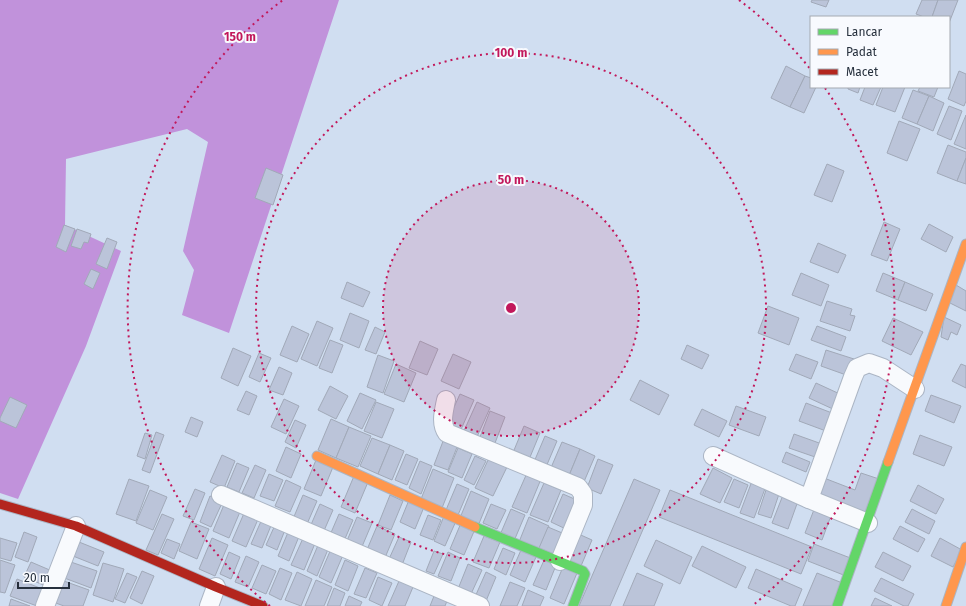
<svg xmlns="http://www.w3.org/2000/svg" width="966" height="606" font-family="'Fira Sans',sans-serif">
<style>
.water{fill:#c192db}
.building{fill:#bbc4d9;stroke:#a1a9b8}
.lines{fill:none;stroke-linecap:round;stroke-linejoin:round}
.street-casing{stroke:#abb5c4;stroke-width:20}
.fast-casing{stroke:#abb5c4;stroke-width:11}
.slow-casing{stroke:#abb5c4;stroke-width:11}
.jam-casing{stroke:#abb5c4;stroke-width:11}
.street{stroke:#f8fafd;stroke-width:18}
.fast{stroke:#63d668;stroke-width:9}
.slow{stroke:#ff974d;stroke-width:9}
.jam{stroke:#b3261e;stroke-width:9}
.ring{fill:none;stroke:#c2185b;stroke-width:2;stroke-dasharray:2 4}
.centre{fill:#c2185b;stroke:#f8fafe;stroke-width:2}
.ring-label{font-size:12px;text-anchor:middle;font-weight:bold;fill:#c2185b;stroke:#f8fafe;stroke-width:4;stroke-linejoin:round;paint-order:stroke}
</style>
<rect width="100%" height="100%" fill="#d0def1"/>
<!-- water -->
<polygon class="water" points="0,0 339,0 229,333 182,315 194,270 183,251 208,142 187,129 66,159 65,225 121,251 86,346 18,499 0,493"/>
<!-- building -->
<g class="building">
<polygon points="812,0 829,0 826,7 811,2"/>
<polygon points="922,0 938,0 932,17 924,17 916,14"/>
<polygon points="938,0 958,0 949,23 949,17 932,17"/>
<polygon points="786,66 805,76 790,107 771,98"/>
<polygon points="959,71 966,74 966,101 964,106 948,99"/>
<polygon points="805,76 811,78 811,87 816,87 804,113 790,107"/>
<polygon points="848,87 860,87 858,93 848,89"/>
<polygon points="865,87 881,87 873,105 860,100"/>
<polygon points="883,87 905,87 895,112 876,105"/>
<polygon points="920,87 938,87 934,97 918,91"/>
<polygon points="913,90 929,96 917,124 902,118"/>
<polygon points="929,96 944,103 933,131 917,124"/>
<polygon points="949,106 962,111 951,140 937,134"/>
<polygon points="966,115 966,149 954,144"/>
<polygon points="899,121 920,129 907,161 887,153"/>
<polygon points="948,145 966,152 966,158 957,181 937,173"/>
<polygon points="966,158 966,184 957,181"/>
<polygon points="827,164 844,171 832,202 814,195"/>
<polygon points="266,168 283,175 273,205 255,198"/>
<polygon points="884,222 900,229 887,261 871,255"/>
<polygon points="929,224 953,237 946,252 921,239"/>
<polygon points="64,225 75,229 66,252 56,247"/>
<polygon points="77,229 91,234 88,243 84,242 81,249 71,246"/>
<polygon points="107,238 117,242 107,269 96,264"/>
<polygon points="818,243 846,255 838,273 810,262"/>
<polygon points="91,269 100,273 93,289 84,284"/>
<polygon points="801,273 829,285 821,306 792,295"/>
<polygon points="883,273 905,282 898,300 876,291"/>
<polygon points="347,282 370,292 363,307 341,298"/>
<polygon points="905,282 933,294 926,311 898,300"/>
<polygon points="956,285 966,291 966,311 948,302"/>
<polygon points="827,301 852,309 850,315 855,316 850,331 820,321"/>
<polygon points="768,306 799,318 789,345 758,333"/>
<polygon points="350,313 369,321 359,348 340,340"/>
<polygon points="944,317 961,325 957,335 951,332 948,340 941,337"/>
<polygon points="893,318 923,332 911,355 882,341"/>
<polygon points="317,321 333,328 317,366 301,359"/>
<polygon points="292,326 309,334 297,362 280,355"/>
<polygon points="817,326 846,337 841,351 811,340"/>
<polygon points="375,327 385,332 376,354 365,350"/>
<polygon points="330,340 343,345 332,373 319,368"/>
<polygon points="420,341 438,349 427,375 409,368"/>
<polygon points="687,345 709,355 702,369 681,359"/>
<polygon points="233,348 251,356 238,386 221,378"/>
<polygon points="826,350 854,359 849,376 821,366"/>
<polygon points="259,353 271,358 260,382 249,377"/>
<polygon points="453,354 471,362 459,389 441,381"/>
<polygon points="796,354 818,362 811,379 789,370"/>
<polygon points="378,355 394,361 383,393 367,387"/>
<polygon points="396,364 416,373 404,402 384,394"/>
<polygon points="961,364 966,366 966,388 952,381"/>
<polygon points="279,367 292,373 283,395 269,390"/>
<polygon points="640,380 669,395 659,415 630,400"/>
<polygon points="816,383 842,395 835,410 809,398"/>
<polygon points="330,386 348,396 336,419 318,410"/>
<polygon points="246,391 257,396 249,415 237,410"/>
<polygon points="360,393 376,400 362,429 347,421"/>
<polygon points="460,394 474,400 459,434 445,427"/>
<polygon points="931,395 961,406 954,423 925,411"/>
<polygon points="10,397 27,405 16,428 0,421 0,418"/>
<polygon points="284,399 299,406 286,434 271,427"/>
<polygon points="376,402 394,409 382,438 364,431"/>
<polygon points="477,402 490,408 476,439 463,433"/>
<polygon points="806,403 832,413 826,431 799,421"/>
<polygon points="736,406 766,417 759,436 729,425"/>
<polygon points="702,409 727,421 719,437 694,425"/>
<polygon points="490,411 505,417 495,443 480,437"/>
<polygon points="191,417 203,422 197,437 185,432"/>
<polygon points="331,419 349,427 336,458 318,450"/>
<polygon points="295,420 306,425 296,448 285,442"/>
<polygon points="524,426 540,433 528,462 512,455"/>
<polygon points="349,427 371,436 358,467 336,458"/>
<polygon points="156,432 164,435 150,473 142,470"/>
<polygon points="145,433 152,435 145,459 137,456"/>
<polygon points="794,434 822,444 818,458 789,448"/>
<polygon points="920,435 952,447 944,466 913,454"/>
<polygon points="445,436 459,442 448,470 434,465"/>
<polygon points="545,436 557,441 546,467 534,462"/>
<polygon points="372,438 390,445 378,474 360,466"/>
<polygon points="562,442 580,449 568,478 550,470"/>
<polygon points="390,445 404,451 392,480 378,474"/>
<polygon points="286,447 301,454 291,478 276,471"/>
<polygon points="458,448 472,454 462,478 448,472"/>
<polygon points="580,449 595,456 583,484 568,478"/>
<polygon points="786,452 810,462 806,472 782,462"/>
<polygon points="406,454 418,459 407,485 395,480"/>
<polygon points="222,455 235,461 224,488 210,482"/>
<polygon points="475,456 486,461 474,485 464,480"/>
<polygon points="489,458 507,467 493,496 475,488"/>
<polygon points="598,459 613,465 601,494 587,488"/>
<polygon points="316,460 333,467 321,496 304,489"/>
<polygon points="420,461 432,466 421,494 409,488"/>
<polygon points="237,463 249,468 239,492 227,487"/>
<polygon points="255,465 266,470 254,498 242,493"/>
<polygon points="713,468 732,478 720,503 700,494"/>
<polygon points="433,469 454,478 442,508 421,499"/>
<polygon points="527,473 541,479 527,513 512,507"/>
<polygon points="861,473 882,480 869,518 816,499 824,478 855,490"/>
<polygon points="269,474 283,480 274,501 260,496"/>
<polygon points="354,476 368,482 355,513 341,507"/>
<polygon points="129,479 149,486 136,521 116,514"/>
<polygon points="634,479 660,490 610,606 579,606"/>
<polygon points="734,479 748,485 739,508 724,502"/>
<polygon points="286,480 301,487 290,512 275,506"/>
<polygon points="752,481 766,486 754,518 740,513"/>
<polygon points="544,483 561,490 548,522 530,515"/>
<polygon points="457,484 469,489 458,515 446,510"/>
<polygon points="918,485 944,499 936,514 910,501"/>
<polygon points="195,489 205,493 194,520 183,516"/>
<polygon points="150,490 167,497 153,530 136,523"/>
<polygon points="670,490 812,547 801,574 659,517"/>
<polygon points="766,490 779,494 771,518 758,514"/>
<polygon points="471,491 489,499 478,526 460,518"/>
<polygon points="563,494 579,501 568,530 551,522"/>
<polygon points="303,495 317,501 307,524 293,519"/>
<polygon points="390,495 403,501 391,530 378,525"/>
<polygon points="783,495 798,501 788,529 772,523"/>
<polygon points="210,496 223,501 211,527 200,522"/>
<polygon points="226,500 242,507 229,538 213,531"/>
<polygon points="409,500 424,507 415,529 400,522"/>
<polygon points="320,504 333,510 323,533 310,527"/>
<polygon points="491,504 506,510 497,529 483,523"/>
<polygon points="815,507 832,513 822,540 805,533"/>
<polygon points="511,509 525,515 514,541 500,535"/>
<polygon points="912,509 935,521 929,534 905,522"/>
<polygon points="245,511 259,517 246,547 232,541"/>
<polygon points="162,514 174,519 158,555 146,550"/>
<polygon points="339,514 353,520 344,541 330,535"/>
<polygon points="428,515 441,520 433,540 420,535"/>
<polygon points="444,516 456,521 445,546 434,541"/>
<polygon points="357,517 372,523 361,549 346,543"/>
<polygon points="529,517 549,526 539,550 519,542"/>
<polygon points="262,519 272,523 262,548 251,544"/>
<polygon points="191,522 209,529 197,559 179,551"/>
<polygon points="461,523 475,529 464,555 450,549"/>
<polygon points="275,525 285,530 277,550 266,545"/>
<polygon points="377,526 395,534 384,560 366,552"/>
<polygon points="900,526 925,539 918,552 893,539"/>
<polygon points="548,527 567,535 558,556 539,548"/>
<polygon points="289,530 300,534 289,561 278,556"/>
<polygon points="24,532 37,537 28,562 15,557"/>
<polygon points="574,532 592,540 581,566 563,559"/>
<polygon points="304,536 316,541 304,570 291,565"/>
<polygon points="484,536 500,542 489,568 473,562"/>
<polygon points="399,537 411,542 402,565 389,559"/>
<polygon points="0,538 17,543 11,561 0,558"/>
<polygon points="212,538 228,545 215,576 199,569"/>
<polygon points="940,538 962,550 953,567 931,556"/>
<polygon points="167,539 180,544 174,559 161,553"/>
<polygon points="74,540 104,552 98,566 68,554"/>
<polygon points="656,540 692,557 680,584 644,566"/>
<polygon points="319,543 329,547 317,576 307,571"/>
<polygon points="814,544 853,559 846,576 808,561"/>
<polygon points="702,546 746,567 736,588 692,566"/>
<polygon points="503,548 515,553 506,575 494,569"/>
<polygon points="331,549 343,555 331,583 319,577"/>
<polygon points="521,550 536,557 525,582 510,575"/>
<polygon points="434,551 443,554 434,574 426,571"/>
<polygon points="229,552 240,557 231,579 220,574"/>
<polygon points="448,552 460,558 451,581 438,576"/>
<polygon points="883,552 911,566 903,581 875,567"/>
<polygon points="246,556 259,562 248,587 235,582"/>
<polygon points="545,558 557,563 546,590 533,585"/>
<polygon points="0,560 15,565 5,593 0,592"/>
<polygon points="65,560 97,571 91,588 59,576"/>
<polygon points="345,560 358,566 348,591 335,585"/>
<polygon points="31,562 52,571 46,586 24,577"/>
<polygon points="103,563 124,569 113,602 93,595"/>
<polygon points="468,564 482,570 471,594 458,589"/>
<polygon points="262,565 276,571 266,594 252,588"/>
<polygon points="563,567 577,573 564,604 550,598"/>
<polygon points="280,568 292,573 281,600 269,594"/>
<polygon points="365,568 377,573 366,598 354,594"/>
<polygon points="756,569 802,589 795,606 791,606 748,588"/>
<polygon points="142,571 154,576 142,604 130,598"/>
<polygon points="297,572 312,579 301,606 285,600"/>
<polygon points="486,572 496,577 486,601 475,597"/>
<polygon points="127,573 137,577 125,603 115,599"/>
<polygon points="637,573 663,584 654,606 623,606"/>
<polygon points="817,573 845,584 836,606 803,606"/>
<polygon points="378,577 392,583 382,606 369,600"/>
<polygon points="881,578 914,594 908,606 904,606 874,591"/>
<polygon points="17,579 45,590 37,606 10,596"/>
<polygon points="61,580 89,590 83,606 64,606 53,602"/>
<polygon points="316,580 332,587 324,606 305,606"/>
<polygon points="399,581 413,587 405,606 388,606"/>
<polygon points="510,582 525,588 517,606 500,606"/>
<polygon points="334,588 345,593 340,606 327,606"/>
<polygon points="528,590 544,597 540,606 522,606"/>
<polygon points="436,591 449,596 445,606 430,606"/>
<polygon points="349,596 362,602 360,606 345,606"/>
<polygon points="875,598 892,606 871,606"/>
<polygon points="11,599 30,606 9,606"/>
</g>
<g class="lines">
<defs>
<g id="street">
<path d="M446,400C444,411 440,423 447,433L578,487L583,494V505L560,561"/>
<polyline points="713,456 809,499 868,523"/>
<polyline points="221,495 480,606"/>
<polyline points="809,499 853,377 857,368 869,363 883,368 915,389"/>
<polyline points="45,606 76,526"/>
<polyline points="209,606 216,587"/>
</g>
<g id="fast">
<polyline points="475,527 583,571 585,574 573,606"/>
<polyline points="837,606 888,462"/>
</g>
<g id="slow">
<polyline points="317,456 475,527"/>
<polyline points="888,462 966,244"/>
<polyline points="946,606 966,547"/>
</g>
<polyline id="jam" points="0,504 76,526 216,587 263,606"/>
</defs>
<!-- street casing -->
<use href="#street" class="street-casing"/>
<!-- fast casing -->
<use href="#fast" class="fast-casing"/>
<!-- slow casing -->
<use href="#slow" class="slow-casing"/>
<!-- jam casing -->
<use href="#jam" class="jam-casing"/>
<!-- street -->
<use href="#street" class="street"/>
<!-- fast -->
<use href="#fast" class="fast"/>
<!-- slow -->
<use href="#slow" class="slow"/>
<!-- jam -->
<use href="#jam" class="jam"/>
</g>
<!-- distance rings -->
<circle cx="511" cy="308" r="128" fill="#c2185b" fill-opacity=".12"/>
<g class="ring">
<circle cx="511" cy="308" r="128"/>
<circle cx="511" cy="308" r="255"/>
<path d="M270 606A383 383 0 0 1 283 0M739 0A383 383 0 0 1 811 70M825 88A383 383 0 0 1 752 606"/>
</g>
<circle cx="511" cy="308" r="6" class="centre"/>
<g class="ring-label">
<text x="240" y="41">150 m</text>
<text x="511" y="57">100 m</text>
<text x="511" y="184">50 m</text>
</g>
<!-- legend -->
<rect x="810" y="16" width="140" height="72" fill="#f8fafe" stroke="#a4a9b1"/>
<rect x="818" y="29" width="20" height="6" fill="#63d668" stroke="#a4a9b1"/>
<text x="846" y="36" font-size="12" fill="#26303d">Lancar</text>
<rect x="818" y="49" width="20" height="6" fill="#ff974d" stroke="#a4a9b1"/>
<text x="846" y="56" font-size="12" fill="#26303d">Padat</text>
<rect x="818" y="69" width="20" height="6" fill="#b3261e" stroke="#a4a9b1"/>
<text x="846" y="76" font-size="12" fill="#26303d">Macet</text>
<!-- scale -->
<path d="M18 582v6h51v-6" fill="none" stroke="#26303d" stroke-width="2"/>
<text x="24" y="582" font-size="12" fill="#26303d" stroke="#f8fafe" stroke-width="3" paint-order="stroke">20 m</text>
</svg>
